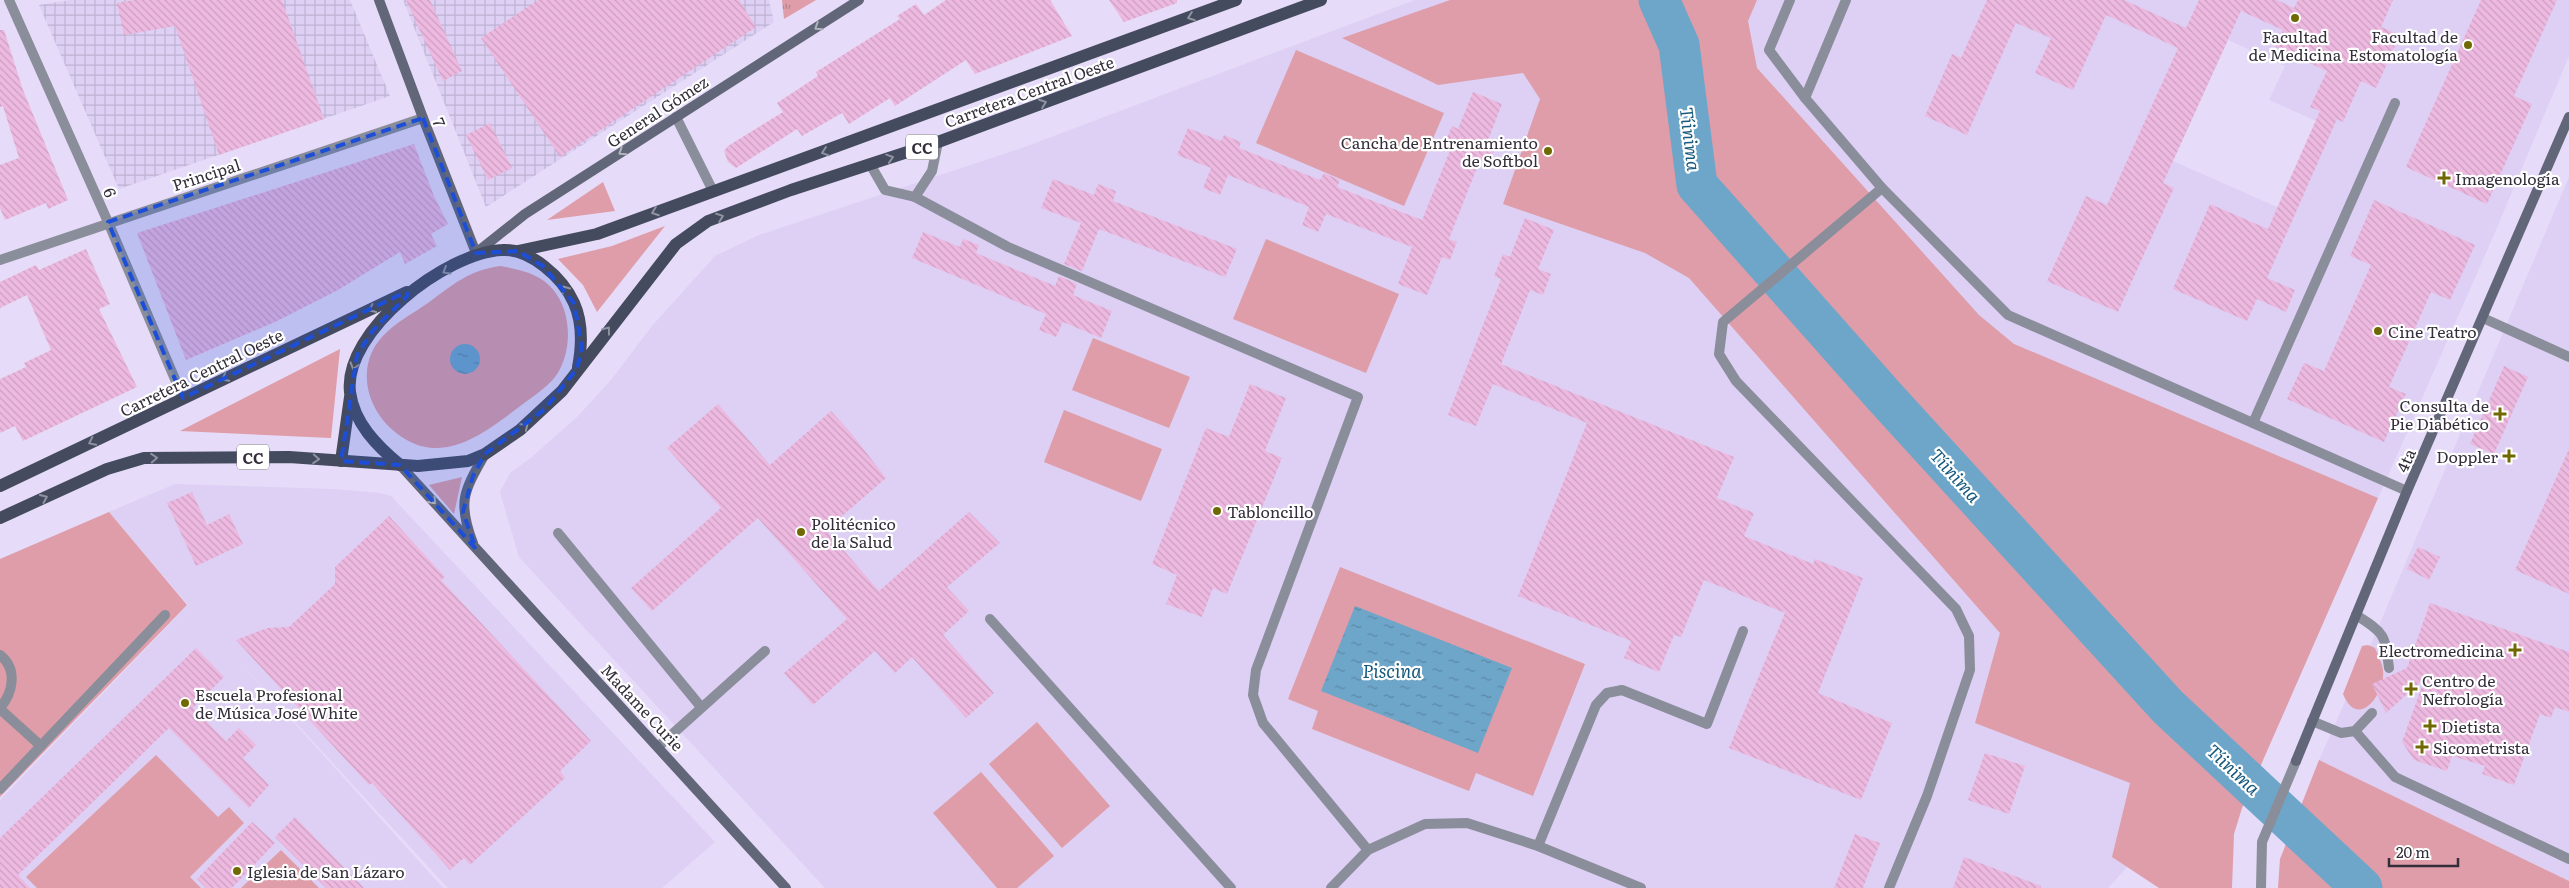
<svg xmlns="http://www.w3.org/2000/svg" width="2569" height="888" font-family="Literata,serif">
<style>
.built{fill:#ddd0f4;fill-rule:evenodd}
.industrial{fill:url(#industrial-grid)}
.green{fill:#de9da8}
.park{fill:url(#park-tufts)}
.water{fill:url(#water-ripples)}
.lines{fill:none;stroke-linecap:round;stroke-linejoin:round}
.river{stroke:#6ea6ca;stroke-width:41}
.building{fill:url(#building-back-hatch)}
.lane{stroke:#8a8e9a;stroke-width:10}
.street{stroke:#8a8e9a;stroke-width:10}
.secondary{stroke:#616778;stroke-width:10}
.primary{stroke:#444b5f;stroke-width:12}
.oneway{stroke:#8f939f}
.oneway2{stroke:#b0b3bc}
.marked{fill:#1d4ed8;fill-opacity:0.2;stroke:#1d4ed8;stroke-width:4;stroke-dasharray:10 6;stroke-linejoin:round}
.poi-dot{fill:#706902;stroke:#fff;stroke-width:2}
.labels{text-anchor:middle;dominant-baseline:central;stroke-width:4.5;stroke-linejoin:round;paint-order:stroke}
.shield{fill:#fff;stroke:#706d74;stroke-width:1}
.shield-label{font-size:15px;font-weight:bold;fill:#332e39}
.poi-label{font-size:16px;fill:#332e39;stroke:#fff;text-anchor:start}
.street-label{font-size:16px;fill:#332e39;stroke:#fff}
.water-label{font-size:18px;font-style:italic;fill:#16597c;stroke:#fff}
</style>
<defs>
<pattern id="industrial-grid" width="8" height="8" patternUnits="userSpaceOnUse" patternTransform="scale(1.25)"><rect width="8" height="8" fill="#ddd0f4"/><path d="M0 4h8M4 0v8" fill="none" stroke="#beb3d2"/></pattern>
<pattern id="park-tufts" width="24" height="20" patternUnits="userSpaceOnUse" patternTransform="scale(1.25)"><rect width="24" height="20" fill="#de9da8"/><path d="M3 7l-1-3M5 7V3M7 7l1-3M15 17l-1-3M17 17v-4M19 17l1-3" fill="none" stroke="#b5808a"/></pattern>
<pattern id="water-ripples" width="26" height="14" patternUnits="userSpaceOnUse" patternTransform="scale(1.25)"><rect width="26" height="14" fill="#6ea6ca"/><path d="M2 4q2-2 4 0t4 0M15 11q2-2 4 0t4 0" fill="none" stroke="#5b88a5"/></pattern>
<pattern id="building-back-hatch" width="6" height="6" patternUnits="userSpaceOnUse" patternTransform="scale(1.25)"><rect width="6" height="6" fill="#edb9e0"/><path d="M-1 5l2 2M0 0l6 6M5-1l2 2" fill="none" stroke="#cc9fc1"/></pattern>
</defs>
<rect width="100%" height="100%" fill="#e6dbf8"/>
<!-- built -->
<g class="built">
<path d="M1415,0H2569V56L2496,230L2242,808L2172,818L2108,888H825L519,557L500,492L510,473L532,457L578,416L611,380L652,326L715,256L759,235L1022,148ZM2228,40L2285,66L2269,100L2316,121L2277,207L2173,161Z"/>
<polygon points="2569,177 2569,881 2319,760 2378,628"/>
<polygon points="175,484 333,489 380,493 391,496 715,842 662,888 448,888 235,657 443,888 0,888 0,800 188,605 109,512"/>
</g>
<!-- industrial -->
<g class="industrial">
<polygon points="70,0 350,0 390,96 119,189 39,5"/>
<polygon points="403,0 769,0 774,22 486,207"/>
</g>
<!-- green -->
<g class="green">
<polygon points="1450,0 1757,0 1748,21 1757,68 1979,315 2014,344 2378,498 2242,808 2234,834 2232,888 2159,888 2112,857 2130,783 1975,723 2000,633 1689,278 1645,253 1503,204 1540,99 1523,73 1438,85 1342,38"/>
<polygon points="1296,50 1444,113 1404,206 1256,143"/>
<polygon points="603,182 615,211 547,220"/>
<polygon points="665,226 597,312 583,285 558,259 612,246"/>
<polygon points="1266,239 1399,294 1366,373 1233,319"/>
<path d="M501,266C516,269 528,271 541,279C570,297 575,342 559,371C552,384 535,395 523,404C489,429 448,465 405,439C366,416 351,363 388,331C400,320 415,312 428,303C454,284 469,270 501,266Z"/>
<polygon points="1093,338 1190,377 1169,428 1072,390"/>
<polygon points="340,349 331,438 180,431"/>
<polygon points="1064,410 1162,449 1141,501 1044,462"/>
<polygon points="462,477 454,514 429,485"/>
<polygon points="109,512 187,605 0,797 0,559"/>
<polygon points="1340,567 1585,664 1533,796 1476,773 1469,791 1312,729 1318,711 1288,699"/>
<path d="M2368,645L2375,648C2378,655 2382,663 2383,670C2386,693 2358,731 2343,694L2362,646Z"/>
<polygon points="1037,722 1110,806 1062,848 989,764"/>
<polygon points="156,755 218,817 229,807 244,823 190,877 201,888 37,888 26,877"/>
<polygon points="2319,760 2569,881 2569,888 2278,888 2280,859"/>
<polygon points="981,772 1054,856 1017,888 997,888 933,813"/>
<polygon points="281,850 319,888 241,888"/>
</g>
<!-- park -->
<polygon class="park" points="782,0 816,0 784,19"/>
<!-- water -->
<g class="water">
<circle cx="465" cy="359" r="15"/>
<polygon points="1355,606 1512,668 1478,753 1321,691"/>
</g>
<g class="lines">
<!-- river -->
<polyline class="river" points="1659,0 1679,45 1697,185 1884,396 2168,707 2362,888"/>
</g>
<!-- building -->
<g class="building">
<polygon points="134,0 282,0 324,119 219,155 175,26 124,35 117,3"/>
<polygon points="406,0 430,0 462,71 443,81"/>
<polygon points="538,0 739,0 756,27 560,157 481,38"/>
<polygon points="946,0 1050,0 1072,36 975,74 966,60 895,106 890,98 849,124 842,113 802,136 797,129 736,168 728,162 724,151 728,146 783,112 777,103 818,76 816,72 900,19 897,16 916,4 924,15"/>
<polygon points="1109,0 1177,0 1177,3 1124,22"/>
<polygon points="1987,0 2124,0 2186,28 2199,0 2277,0 2294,8 2298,0 2393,0 2381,27 2400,35 2376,88 2361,81 2343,122 2337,119 2267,278 2295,290 2286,312 2257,299 2247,321 2173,289 2210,204 2268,229 2320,111 2310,107 2327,71 2275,47 2283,30 2241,11 2163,183 2174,188 2118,312 2047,281 2086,196 2107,205 2178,48 2106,15 2073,90 2035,73 2051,38 2016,23 1967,135 1925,116 1952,54 1961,58"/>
<polygon points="2481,0 2557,0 2514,96 2532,104 2487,204 2406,167"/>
<polygon points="0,30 4,30 23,90 68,200 48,209 46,203 5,220 0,208 0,165 19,158 3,106 0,107"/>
<polygon points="1473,92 1502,104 1488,140 1497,144 1489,163 1480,160 1449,239 1457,242 1450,260 1442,257 1427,295 1398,284 1412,247 1326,214 1318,232 1302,225 1309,207 1228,175 1220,195 1203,188 1211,168 1177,155 1188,128 1221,141 1224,135 1241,142 1239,148 1320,180 1324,173 1340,180 1337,187 1422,220 1451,148 1444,145 1452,126 1458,129"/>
<polygon points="490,123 512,168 488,180 466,135"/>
<polygon points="414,144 434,196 448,224 431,234 437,246 405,264 400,252 338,290 275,322 186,360 137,233"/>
<polygon points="1053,179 1094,195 1098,184 1116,191 1113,201 1237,249 1225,277 1099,229 1082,271 1064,264 1081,223 1041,208"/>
<polygon points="2374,200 2475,245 2450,300 2431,292 2389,387 2406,394 2384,442 2287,399 2304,363 2324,371 2371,265 2350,256"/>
<polygon points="1525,218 1554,230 1538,269 1551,274 1543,295 1530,290 1501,364 1734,457 1717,498 1754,513 1744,536 1813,564 1815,559 1863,578 1818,693 1892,723 1861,800 1729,748 1785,613 1704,580 1681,637 1674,635 1659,672 1624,658 1631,641 1518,596 1587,423 1493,384 1476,426 1448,415 1501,279 1494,276 1503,254 1510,257"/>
<polygon points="923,232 960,247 963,239 979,245 976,253 1055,286 1059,276 1077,284 1073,295 1112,311 1101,338 1063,322 1056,337 1039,330 1046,314 912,258"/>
<polygon points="86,249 110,304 99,309 137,387 23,441 15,426 0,433 0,379 26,367 24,363 51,350 27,295 0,308 0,282 36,265 39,270"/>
<polygon points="2504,366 2528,377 2494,454 2470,444"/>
<polygon points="1250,384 1286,398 1265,451 1282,458 1227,594 1213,588 1202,617 1166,604 1177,575 1152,564 1206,428 1229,437"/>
<polygon points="718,404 770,465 831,411 851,433 886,478 826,530 879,591 969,512 1000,543 947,587 969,611 943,635 994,693 966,718 912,657 895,673 875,651 813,705 784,673 847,619 758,518 652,611 631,588 721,508 667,448"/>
<polygon points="2569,449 2569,594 2515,570"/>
<polygon points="192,492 207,525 229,514 243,544 196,566 167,503"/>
<polygon points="389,516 445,577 441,580 591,741 560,771 565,778 470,865 464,858 450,870 372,783 369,785 236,640 267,628 289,627 335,584 335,567"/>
<polygon points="2418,547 2440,557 2429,580 2407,569"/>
<polygon points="2430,603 2569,652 2569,712 2555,707 2551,718 2540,714 2514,785 2482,774 2485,766 2452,756 2447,771 2414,760 2402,742 2425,678 2386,713 2372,684 2407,668"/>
<polygon points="196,648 224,677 193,708 226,741 239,728 256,745 243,758 269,785 249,808 169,728 18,875 30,888 0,888 0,838"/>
<polygon points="1985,753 2025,766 2009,814 1968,800"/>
<polygon points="295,817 364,888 326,888 275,837"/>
<polygon points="252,822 275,843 232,888 206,888 197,879"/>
<polygon points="1855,834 1880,843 1863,888 1834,888"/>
<polygon points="1964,857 2041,886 2041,888 1953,888"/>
</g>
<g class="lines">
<!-- lane -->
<g class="lane">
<polyline points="1790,0 1769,50 1805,98"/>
<polyline points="1846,0 1805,98 1882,188 2008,315 2407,491"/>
<polyline points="676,117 713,191"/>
<polyline points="870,164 885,190 915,197 932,171 938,142"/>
<polyline points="1882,188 1723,322 1719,354 1736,381 1956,609 1969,636 1970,670 1927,796 1889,888"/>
<polyline points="915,197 1008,247 1358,397 1256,670 1253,695 1263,723 1368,850"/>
<polyline points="2483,318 2569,357"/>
<polyline points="2253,423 2395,103"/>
<polyline points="558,533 701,707"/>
<path d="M2356,615C2385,633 2385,635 2389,668"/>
<polyline points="990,619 1231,888"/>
<path d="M0,655C18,669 13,693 0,708"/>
<polyline points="0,709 41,746"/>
<polyline points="2312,721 2341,733 2355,731 2372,713"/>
<polyline points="2355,731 2395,777 2569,859"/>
<polyline points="659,746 765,651"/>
<polyline points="0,789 165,615"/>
<polyline points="1538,846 1596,705 1607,693 1622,690 1707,724 1743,631"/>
<polyline points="1331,888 1368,850 1425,824 1467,823 1538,846 1641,888"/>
</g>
<!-- street -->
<g class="street">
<polyline points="9,0 108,222 183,398"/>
<polyline points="0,260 423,118"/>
<polyline points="2261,888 2262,842 2296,761"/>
</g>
<!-- secondary -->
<g class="secondary">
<polyline points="379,0 423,118 476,253 525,214 859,0"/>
<polyline points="400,465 786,888"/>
<path d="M473,543C457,502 464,491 485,454"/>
<polyline points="2296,761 2407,491 2569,117"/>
</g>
<!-- primary -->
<g class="primary">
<polyline points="518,251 597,234 1236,0"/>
<polyline points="341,461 350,397"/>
<path d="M400,465C377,446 354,423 350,392C343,331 447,252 502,250C530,248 563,278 574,303C583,323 582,346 578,367"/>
<polyline points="0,486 407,292"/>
<polyline points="0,518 107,469 144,458 289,457 418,466 468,461 485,454 520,430 562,391 676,244 708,221 791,190 938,142 1321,0"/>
</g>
</g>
<!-- one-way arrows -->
<defs><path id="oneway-chevron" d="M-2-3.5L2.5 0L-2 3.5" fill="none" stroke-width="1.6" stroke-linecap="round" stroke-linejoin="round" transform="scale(1.25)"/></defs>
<g class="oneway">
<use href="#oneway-chevron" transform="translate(1191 17) rotate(160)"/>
<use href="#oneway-chevron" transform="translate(1043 103) rotate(-20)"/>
<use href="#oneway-chevron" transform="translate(825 152) rotate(161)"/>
<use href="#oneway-chevron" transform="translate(890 158) rotate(-18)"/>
<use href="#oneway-chevron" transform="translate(655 212) rotate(160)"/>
<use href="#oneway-chevron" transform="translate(720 217) rotate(-21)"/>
<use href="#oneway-chevron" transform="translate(446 271) rotate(150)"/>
<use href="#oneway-chevron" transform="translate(565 289) rotate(-125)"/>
<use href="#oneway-chevron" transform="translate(372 309) rotate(155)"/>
<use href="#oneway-chevron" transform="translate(607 330) rotate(-53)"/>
<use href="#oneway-chevron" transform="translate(354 366) rotate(107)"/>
<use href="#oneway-chevron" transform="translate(225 378) rotate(153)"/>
<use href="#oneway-chevron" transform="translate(525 426) rotate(-40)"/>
<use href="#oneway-chevron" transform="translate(92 442) rotate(154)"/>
<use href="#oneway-chevron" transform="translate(154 458) rotate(-4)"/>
<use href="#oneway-chevron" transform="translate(316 459) rotate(4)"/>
<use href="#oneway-chevron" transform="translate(44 498) rotate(-24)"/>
</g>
<g class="oneway2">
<use href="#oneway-chevron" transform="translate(818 27) rotate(147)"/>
<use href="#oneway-chevron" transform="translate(622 152) rotate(147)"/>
<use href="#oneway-chevron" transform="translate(433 501) rotate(48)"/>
</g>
<!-- marked area -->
<path class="marked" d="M423,118L476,253L518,251L543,266L574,303L582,347L577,369L545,409L485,454L473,476L463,512L476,549L400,465L341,461L357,355L373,330L408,295L406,292L183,398L108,222Z"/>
<!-- markers -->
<g class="poi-dot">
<circle cx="2295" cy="18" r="5"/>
<circle cx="2468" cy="45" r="5"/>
<circle cx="1548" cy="151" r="5"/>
<path d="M2441.5 170.5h5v5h5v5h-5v5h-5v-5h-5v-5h5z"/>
<circle cx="2378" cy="331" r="5"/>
<path d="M2497.5 406.5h5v5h5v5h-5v5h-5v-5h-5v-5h5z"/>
<path d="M2506.5 448.5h5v5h5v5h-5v5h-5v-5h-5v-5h5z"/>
<circle cx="1217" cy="511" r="5"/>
<circle cx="801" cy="532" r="5"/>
<path d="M2512.5 642.5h5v5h5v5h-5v5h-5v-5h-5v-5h5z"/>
<path d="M2408.5 681.5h5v5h5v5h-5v5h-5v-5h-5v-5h5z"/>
<circle cx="185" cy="703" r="5"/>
<path d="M2427.5 718.5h5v5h5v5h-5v5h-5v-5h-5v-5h5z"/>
<path d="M2419.5 739.5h5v5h5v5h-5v5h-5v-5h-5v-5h5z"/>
<circle cx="237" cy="871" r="5"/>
</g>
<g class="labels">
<!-- shield labels -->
<g class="shield">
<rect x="906" y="134.5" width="32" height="25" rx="4"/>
<rect x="237" y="444.5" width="32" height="25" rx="4"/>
</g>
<g class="shield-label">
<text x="922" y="147">CC</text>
<text x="253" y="457">CC</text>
</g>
<!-- poi labels -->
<g class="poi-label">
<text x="2295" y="36" text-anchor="middle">Facultad<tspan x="2295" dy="18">de Medicina</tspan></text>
<text x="2458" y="36" text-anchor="end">Facultad de<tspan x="2458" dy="18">Estomatología</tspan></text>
<text x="1538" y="142" text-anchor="end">Cancha de Entrenamiento<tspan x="1538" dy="18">de Softbol</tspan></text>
<text x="2455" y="178">Imagenología</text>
<text x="2388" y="331">Cine Teatro</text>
<text x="2489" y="405" text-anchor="end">Consulta de<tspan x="2489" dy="18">Pie Diabético</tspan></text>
<text x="2498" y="456" text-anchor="end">Doppler</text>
<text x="1227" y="511">Tabloncillo</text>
<text x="811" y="523">Politécnico<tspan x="811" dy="18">de la Salud</tspan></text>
<text x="2504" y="650" text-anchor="end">Electromedicina</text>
<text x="2422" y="680">Centro de<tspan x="2422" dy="18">Nefrología</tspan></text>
<text x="195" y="694">Escuela Profesional<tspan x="195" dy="18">de Música José White</tspan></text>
<text x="2441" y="726">Dietista</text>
<text x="2433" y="747">Sicometrista</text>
<text x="247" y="871">Iglesia de San Lázaro</text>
</g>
<!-- street labels -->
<g class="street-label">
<text transform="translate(1029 91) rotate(-20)">Carretera Central Oeste</text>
<text transform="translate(657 111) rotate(-33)">General Gómez</text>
<text transform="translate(440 122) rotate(69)">7</text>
<text transform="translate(206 174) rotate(-18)">Principal</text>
<text transform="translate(111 192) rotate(66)">6</text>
<text transform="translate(201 372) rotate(-26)">Carretera Central Oeste</text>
<text transform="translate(2405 460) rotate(-66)">4ta</text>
<text transform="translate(643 707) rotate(47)">Madame Curie</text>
</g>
<!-- water labels -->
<g class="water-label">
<text transform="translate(1691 139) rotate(83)">Tíinima</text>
<text transform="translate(1956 475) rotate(48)">Tíinima</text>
<text x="1392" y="670">Piscina</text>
<text transform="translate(2234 769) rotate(43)">Tíinima</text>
</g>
</g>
<!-- scale -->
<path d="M2389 858v8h69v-8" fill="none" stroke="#332e39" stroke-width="2.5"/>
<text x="2396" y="858" font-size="15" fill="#332e39" stroke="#ffffff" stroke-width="4" paint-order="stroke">20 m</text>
</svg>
